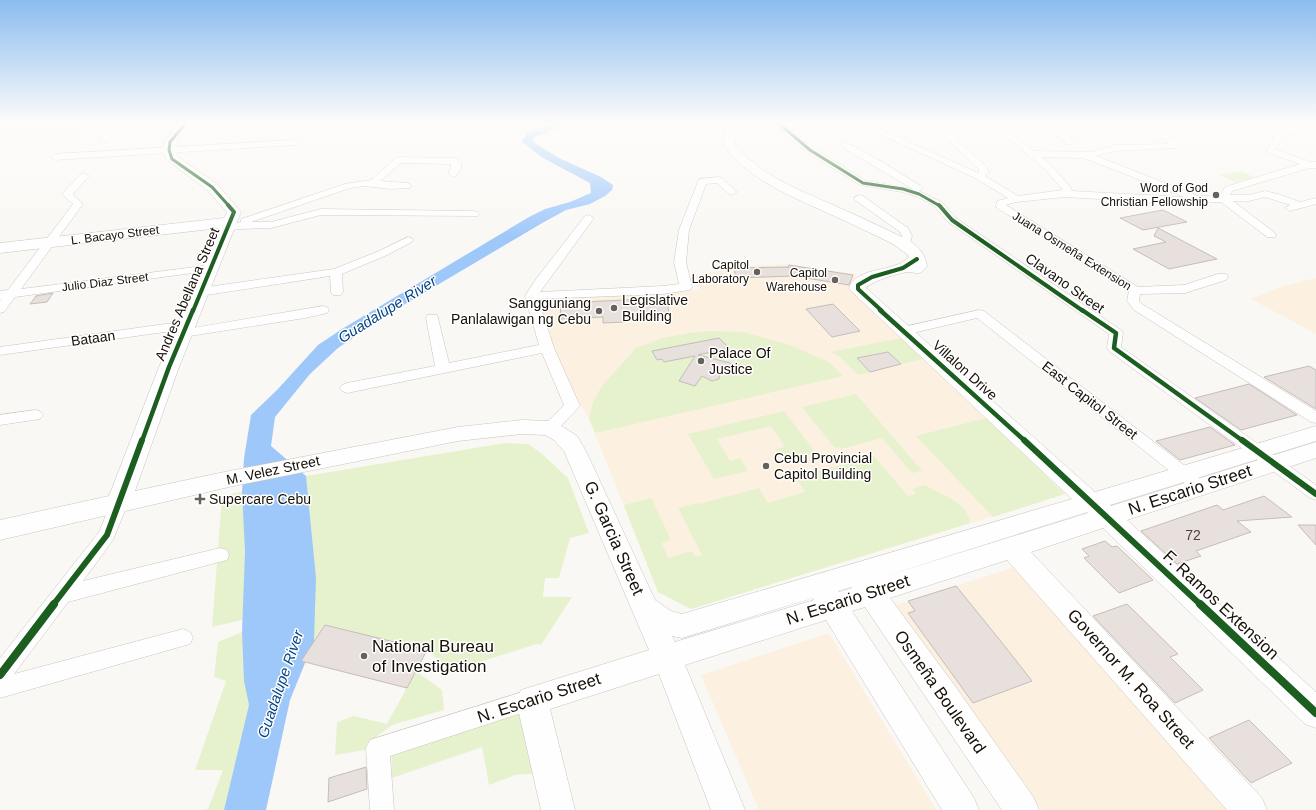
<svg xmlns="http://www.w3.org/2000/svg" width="1316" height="810" font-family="Helvetica,sans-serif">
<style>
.built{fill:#fcf0e0}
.education{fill:#f9f0f9}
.green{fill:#e6f2ce}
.water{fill:#9fc8fa}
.building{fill:#e7e0dd;stroke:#c4bdbb}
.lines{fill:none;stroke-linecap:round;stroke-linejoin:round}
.street-casing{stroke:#c9c5bf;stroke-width:1}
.secondary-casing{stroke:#c9c5bf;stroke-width:1}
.street{fill:#fefefe;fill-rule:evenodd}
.secondary{fill:#fefefe;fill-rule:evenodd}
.cycleway-far4-casing{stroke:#fff;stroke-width:4.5}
.cycleway-far3-casing{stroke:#fff;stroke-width:6}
.cycleway-far2-casing{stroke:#fff;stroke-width:7}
.cycleway-far1-casing{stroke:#fff;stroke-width:8}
.cycleway-casing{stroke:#fff;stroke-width:10}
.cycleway-far4{stroke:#1b5e20;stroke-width:3}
.cycleway-far3{stroke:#1b5e20;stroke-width:4}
.cycleway-far2{stroke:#1b5e20;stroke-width:4.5}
.cycleway-far1{stroke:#1b5e20;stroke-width:6}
.cycleway{stroke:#1b5e20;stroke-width:8}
.poi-dot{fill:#66615a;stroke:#fff;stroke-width:1.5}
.labels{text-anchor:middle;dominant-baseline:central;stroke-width:3;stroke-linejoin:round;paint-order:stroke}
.far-poi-label{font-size:12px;fill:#160f07;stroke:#fff;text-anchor:end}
.far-street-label{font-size:12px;fill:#160f07;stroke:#fff}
.street-label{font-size:14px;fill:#160f07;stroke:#fff}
.poi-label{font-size:14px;fill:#160f07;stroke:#fff;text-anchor:start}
.near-number-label{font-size:14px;fill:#4a433c}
.water-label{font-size:15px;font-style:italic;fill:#034484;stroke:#fff}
.near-street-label{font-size:17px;fill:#160f07;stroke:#fff}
.near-poi-label{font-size:17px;fill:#160f07;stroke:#fff;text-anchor:start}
</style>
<rect width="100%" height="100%" fill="#faf8f5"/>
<!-- built -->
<g class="built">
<polygon points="787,264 856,274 850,289 1065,494 691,609 658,592 589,419 569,384 533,297 699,290 695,276 734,267"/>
<polygon points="1316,278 1316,334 1251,299 1280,287"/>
<polygon points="1015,567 1232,810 1042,810 890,607"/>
<polygon points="829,633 936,810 759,810 701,675"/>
</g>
<!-- education -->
<polygon class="education" points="0,122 101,122 95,128 72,142 48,148 0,152 0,131 5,127 0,127"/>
<!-- green -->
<g class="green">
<polygon points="1240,171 1256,178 1235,182 1219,175"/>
<polygon points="712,331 743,332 790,345 829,362 843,376 595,433 589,419 593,402 602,386 636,348 663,338 689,333"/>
<polygon points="901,338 923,359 901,364 887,352 857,358 870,372 858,375 839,356 831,352"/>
<polygon points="856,394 922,471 912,473 882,438 841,449 839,447 835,448 802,407"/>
<polygon points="784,411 816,453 784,461 775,449 785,447 771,426 717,439 730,461 740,458 748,471 714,479 688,434"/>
<polygon points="986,418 1065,494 993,517 916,436"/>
<polygon points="505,443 528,444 541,453 568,478 589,533 570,538 559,578 545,578 543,597 572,597 541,645 537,644 467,666 449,669 427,650 325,625 314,641 225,810 200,810 208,809 223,770 195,770 226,681 214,677 218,642 242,632 242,620 212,627 222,496 306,476"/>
<path d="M874,456L908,496L916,494L912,489L925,485C941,496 967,500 970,523L691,609L658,592L624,505L651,498L671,540L662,543L668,558L692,551L695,557L702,555L678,508L697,503L699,504L759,488L768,503L805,492L796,478Z"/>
<polygon points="416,671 442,690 444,710 392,725 367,744 365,750 335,755 337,722 354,716 387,724"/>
<polygon points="527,709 543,773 515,775 489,785 482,747 392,778 391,746"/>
</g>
<!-- water -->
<polygon class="water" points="557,122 577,122 534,137 533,142 559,158 601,177 613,185 612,190 605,196 590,204 566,210 544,222 390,313 338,348 310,374 275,417 271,446 306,476 316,578 314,641 290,700 266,810 224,810 249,705 244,681 242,633 245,551 242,492 244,458 251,415 277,390 318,345 342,329 529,217 545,209 570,202 591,193 590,183 543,158 522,142 527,133"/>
<!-- building -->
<g class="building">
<polygon points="1163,210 1187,222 1143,230 1120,218"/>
<polygon points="1158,228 1217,259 1169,269 1133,249 1166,242 1154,236"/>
<polygon points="789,265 853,275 849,285 794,276 736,278 734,268 788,267 788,268"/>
<polygon points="53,293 47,302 30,304 36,296"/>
<polygon points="667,298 669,314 625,316 625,322 603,323 603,317 560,319 561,303"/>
<polygon points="833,304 860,331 832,337 806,309"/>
<polygon points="719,338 729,348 698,355 742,366 736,375 720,371 719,379 712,381 702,376 695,386 679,381 695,356 664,362 662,359 657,360 652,351"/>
<polygon points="888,352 901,364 870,372 857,358"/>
<polygon points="1309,366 1316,370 1316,409 1264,377"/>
<polygon points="1249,384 1297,415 1241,430 1195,398"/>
<polygon points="1210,427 1235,445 1180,460 1156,441"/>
<polygon points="1264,496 1292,517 1237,521 1251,532 1196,551 1201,556 1177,564 1141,531 1217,505 1223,510"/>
<polygon points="1298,525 1316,525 1316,545"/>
<polygon points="1105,541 1112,547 1117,546 1153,580 1119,593 1084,558 1089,556 1082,549"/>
<polygon points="956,586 999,639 1032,681 973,703 908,613 915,611 908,601"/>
<polygon points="1127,604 1178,654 1170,657 1203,690 1175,703 1093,616"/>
<polygon points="325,625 427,650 407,688 301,661"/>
<polygon points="1249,720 1292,763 1251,783 1209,738"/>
<polygon points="366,767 367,789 328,802 329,778"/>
</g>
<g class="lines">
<defs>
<g id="street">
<polygon points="115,122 123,122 121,126 180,122 226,122 222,124 117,131 106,142 100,142 99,140 100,138 112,128"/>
<polygon points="452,122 460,122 453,132 447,132 446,130"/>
<path d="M773,122H782L813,148L866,181L913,189L842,147L841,145L842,143C852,141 909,179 921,186L923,188L919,191L942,202L956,218L1121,330L1123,333L1121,347L1316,485V500L1310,498L1109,351L1107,348L1109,334L948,222L934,206L916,196L902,192L860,185L807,152L783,133Z"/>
<path d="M854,122H865L978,173L979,169L951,143L937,126L938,124H944L957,139L986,166L989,172L985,176L1018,196L1063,190L1045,169L989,122H998L1034,151L1091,152L1116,145L1169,144L1141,122H1151L1177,141L1178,143L1175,148L1116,151L1096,156L1198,196H1220L1225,187L1300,164L1267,152L1266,150L1279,132L1295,126L1292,122H1300L1304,127L1303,129L1285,136L1275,149L1310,162H1316V168H1309L1232,191L1230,195H1249L1265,191L1278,194L1300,202L1316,198V204L1290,211L1285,208L1290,205L1265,197L1249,201H1233L1275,233L1276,235L1275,237H1267L1221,202L1167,203L1065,197L1016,202L1006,205L1138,287L1184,285L1218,274H1226L1228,277L1226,280L1185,293L1140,294L1139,301L1142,304L1316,411V423L1311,422L1134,310L1127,301L1129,291L997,208L996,206L997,201L1008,198L977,179ZM1041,157L1084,158L1184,197L1072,191L1071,188L1051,165Z"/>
<polygon points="1043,122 1052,122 1074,142 1073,144 1067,144"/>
<polygon points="293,140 296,141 297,143 296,145 55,160 51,157 55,154"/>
<polygon points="399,157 455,158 461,162 461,168 456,176 453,177 448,174 451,168 451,164 401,163 380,181 407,183 410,184 412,186 410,188 391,189 364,186 350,188 251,222 271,222 321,209 474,211 478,212 479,214 478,216 321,215 271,228 239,229 228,231 223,228 224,226 241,222 241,219 345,184 371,180 396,158"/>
<polygon points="84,173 89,176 73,194 83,204 21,289 211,265 215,266 217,268 215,270 15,297 4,312 0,313 0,300 1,299 0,299 0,291 8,290 73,204 62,194 81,174"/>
<polygon points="719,177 722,178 737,192 732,195 729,194 717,183 706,184 689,230 686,262 692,287 690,290 663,294 538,299 554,348 580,406 555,432 549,433 543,432 541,428 564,405 542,353 347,393 342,391 340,388 342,385 347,383 435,366 426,318 427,315 437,315 438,318 449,363 539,345 525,296 536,279 585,216 589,215 594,218 540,292 663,286 679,284 674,262 679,230 699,179"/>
<polygon points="859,195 863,196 908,228 912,236 909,247 901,247 899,245 902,236 900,232 855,200 854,198"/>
<polygon points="408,237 412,238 413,240 412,242 387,255 342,274 343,292 341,295 333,295 331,292 330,276 200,296 196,295 194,292 196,289 200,288 334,269 379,251"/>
<polygon points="323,306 327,307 329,310 327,313 305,318 183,337 178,336 176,333 179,330 0,355 0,347 187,321 192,322 194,325 192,328"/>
<polygon points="979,310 984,311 1198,476 1200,480 1198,484 1192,486 1186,484 977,318 904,335 899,334 897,331 899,328"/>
<polygon points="35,410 40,411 43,415 40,419 0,425 0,415"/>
<polygon points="119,497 125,498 128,503 113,540 83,581 220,548 227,550 229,555 227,560 68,602 14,674 183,629 190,632 193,638 190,644 0,698 0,658 99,532 113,498"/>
<polygon points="532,689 540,693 543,700 540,707 390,756 394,810 370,810 366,748 370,740"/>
</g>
<path id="secondary" d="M181,122H192C183,135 172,140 178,157L217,184L241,212L179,367L135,491L229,471L458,427L522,420L549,421L557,423L577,436L586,451L655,600L671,611L682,614L1072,499L849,289L850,285C860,270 880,271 896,265C901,264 905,260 909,257L908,255L893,244C873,234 852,224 832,215C793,197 748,180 723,144L726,122H738L735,144C760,177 805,192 842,209C863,218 883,228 904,238C916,244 925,252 927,266C919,277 917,272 908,272C901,272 870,282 866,288L1095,492L1316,426V441L1110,505L1111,506L1316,442V458L1127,520L1316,692V728L1305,724L1103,528L1031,552L1262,798L1267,810H1227L1007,560L890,598L955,686L1034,798L1039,810H1002L865,607L852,611L974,798L979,810H942L826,620L685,665L745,810H711L659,674L550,709L575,810H541L516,700L521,690L649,650L564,451L554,440L545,435L522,434L458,441L229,487L0,540V520L109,496L159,367L220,228L0,253V243L224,218L227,212L207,190L166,159L163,150L164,142ZM1087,512L1088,513L876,579ZM851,587L852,588L839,592L838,591ZM813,598L814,600L675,642L672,636L682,638Z"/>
</defs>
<!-- street casing -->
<use href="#street" class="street-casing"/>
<!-- secondary casing -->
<use href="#secondary" class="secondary-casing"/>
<!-- street -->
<use href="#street" class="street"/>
<!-- secondary -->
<use href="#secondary" class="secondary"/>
<defs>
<g id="cycleway-far4">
<polyline points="187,122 170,142 169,150 172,159 212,187 229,206"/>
<polyline points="777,122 810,150 863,183 903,189 919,194 940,206"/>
</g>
<g id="cycleway-far3">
<polyline points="939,205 952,220 1083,311"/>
<polyline points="193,311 234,212 228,205"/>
<polyline points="882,311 858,289 858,285 872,277 903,268 917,259"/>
</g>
<g id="cycleway-far2">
<polyline points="880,310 1025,441"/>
<polyline points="1082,310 1116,333 1114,348 1243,441"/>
<polyline points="142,441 169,367 193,310"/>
</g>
<g id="cycleway-far1">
<polyline points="1024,440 1201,605"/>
<polyline points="1242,440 1316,494"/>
<polyline points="53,605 107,535 142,440"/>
</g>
<g id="cycleway">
<polyline points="1200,604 1316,713"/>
<polyline points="0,675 54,604"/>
</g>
</defs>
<!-- cycleway-far4 casing -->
<use href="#cycleway-far4" class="cycleway-far4-casing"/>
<!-- cycleway-far3 casing -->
<use href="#cycleway-far3" class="cycleway-far3-casing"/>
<!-- cycleway-far2 casing -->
<use href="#cycleway-far2" class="cycleway-far2-casing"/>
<!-- cycleway-far1 casing -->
<use href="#cycleway-far1" class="cycleway-far1-casing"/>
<!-- cycleway casing -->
<use href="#cycleway" class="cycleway-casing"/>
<!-- cycleway-far4 -->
<use href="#cycleway-far4" class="cycleway-far4"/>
<!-- cycleway-far3 -->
<use href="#cycleway-far3" class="cycleway-far3"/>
<!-- cycleway-far2 -->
<use href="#cycleway-far2" class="cycleway-far2"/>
<!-- cycleway-far1 -->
<use href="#cycleway-far1" class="cycleway-far1"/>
<!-- cycleway -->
<use href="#cycleway" class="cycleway"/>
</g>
<!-- sky -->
<linearGradient id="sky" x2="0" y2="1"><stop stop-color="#8bbcef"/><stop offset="0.52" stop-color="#fdfcfa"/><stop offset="1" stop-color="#fdfcfa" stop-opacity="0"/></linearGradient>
<rect width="1316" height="236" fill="url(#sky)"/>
<!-- markers -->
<g class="poi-dot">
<circle cx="1216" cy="195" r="4"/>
<circle cx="757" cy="272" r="4"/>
<circle cx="835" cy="280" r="4"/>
<circle cx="614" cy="308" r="4"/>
<circle cx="599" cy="311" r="4"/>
<circle cx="701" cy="361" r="4"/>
<circle cx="766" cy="466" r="4"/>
<path d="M198 493h4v4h4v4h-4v4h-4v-4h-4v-4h4z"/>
<circle cx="364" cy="656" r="4"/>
</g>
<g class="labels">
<!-- far-poi labels -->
<g class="far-poi-label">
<text x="1208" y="188">Word of God<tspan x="1208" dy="14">Christian Fellowship</tspan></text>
<text x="749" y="265">Capitol<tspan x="749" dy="14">Laboratory</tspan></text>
<text x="827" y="273">Capitol<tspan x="827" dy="14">Warehouse</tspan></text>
</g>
<!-- far-street labels -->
<g class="far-street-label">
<text transform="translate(115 235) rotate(-7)">L. Bacayo Street</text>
<text transform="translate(1072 251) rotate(32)">Juana Osmeña Extension</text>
<text transform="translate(105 282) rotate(-7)">Julio Diaz Street</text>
</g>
<!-- street labels -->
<g class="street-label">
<text transform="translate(1065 283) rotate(35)">Clavano Street</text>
<text transform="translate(187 294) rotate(-67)">Andres Abellana Street</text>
<text transform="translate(93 338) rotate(-8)">Bataan</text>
<text transform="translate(965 370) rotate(42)">Villalon Drive</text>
<text transform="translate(1090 400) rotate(38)">East Capitol Street</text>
<text transform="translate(273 470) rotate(-12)">M. Velez Street</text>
</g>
<!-- poi labels -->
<g class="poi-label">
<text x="622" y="300">Legislative<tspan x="622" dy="16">Building</tspan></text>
<text x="591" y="303" text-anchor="end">Sangguniang<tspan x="591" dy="16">Panlalawigan ng Cebu</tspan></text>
<text x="709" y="353">Palace Of<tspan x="709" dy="16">Justice</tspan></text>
<text x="774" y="458">Cebu Provincial<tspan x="774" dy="16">Capitol Building</tspan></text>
<text x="209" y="499">Supercare Cebu</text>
</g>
<!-- near-number labels -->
<g class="near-number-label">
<text x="1193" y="535">72</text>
</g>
<!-- water labels -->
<g class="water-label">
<text transform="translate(387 309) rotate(-32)">Guadalupe River</text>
<text transform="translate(280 684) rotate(-71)">Guadalupe River</text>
</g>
<!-- near-street labels -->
<g class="near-street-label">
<text transform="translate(1190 490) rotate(-18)">N. Escario Street</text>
<text transform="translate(614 538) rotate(66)">G. Garcia Street</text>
<text transform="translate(848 600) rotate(-18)">N. Escario Street</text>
<text transform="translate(1221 605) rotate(43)">F. Ramos Extension</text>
<text transform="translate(1131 679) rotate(48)">Governor M. Roa Street</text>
<text transform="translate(940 692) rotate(55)">Osmeña Boulevard</text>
<text transform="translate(539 698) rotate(-18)">N. Escario Street</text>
</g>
<!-- near-poi labels -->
<g class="near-poi-label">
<text x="372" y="646">National Bureau<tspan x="372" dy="20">of Investigation</tspan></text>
</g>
</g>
</svg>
